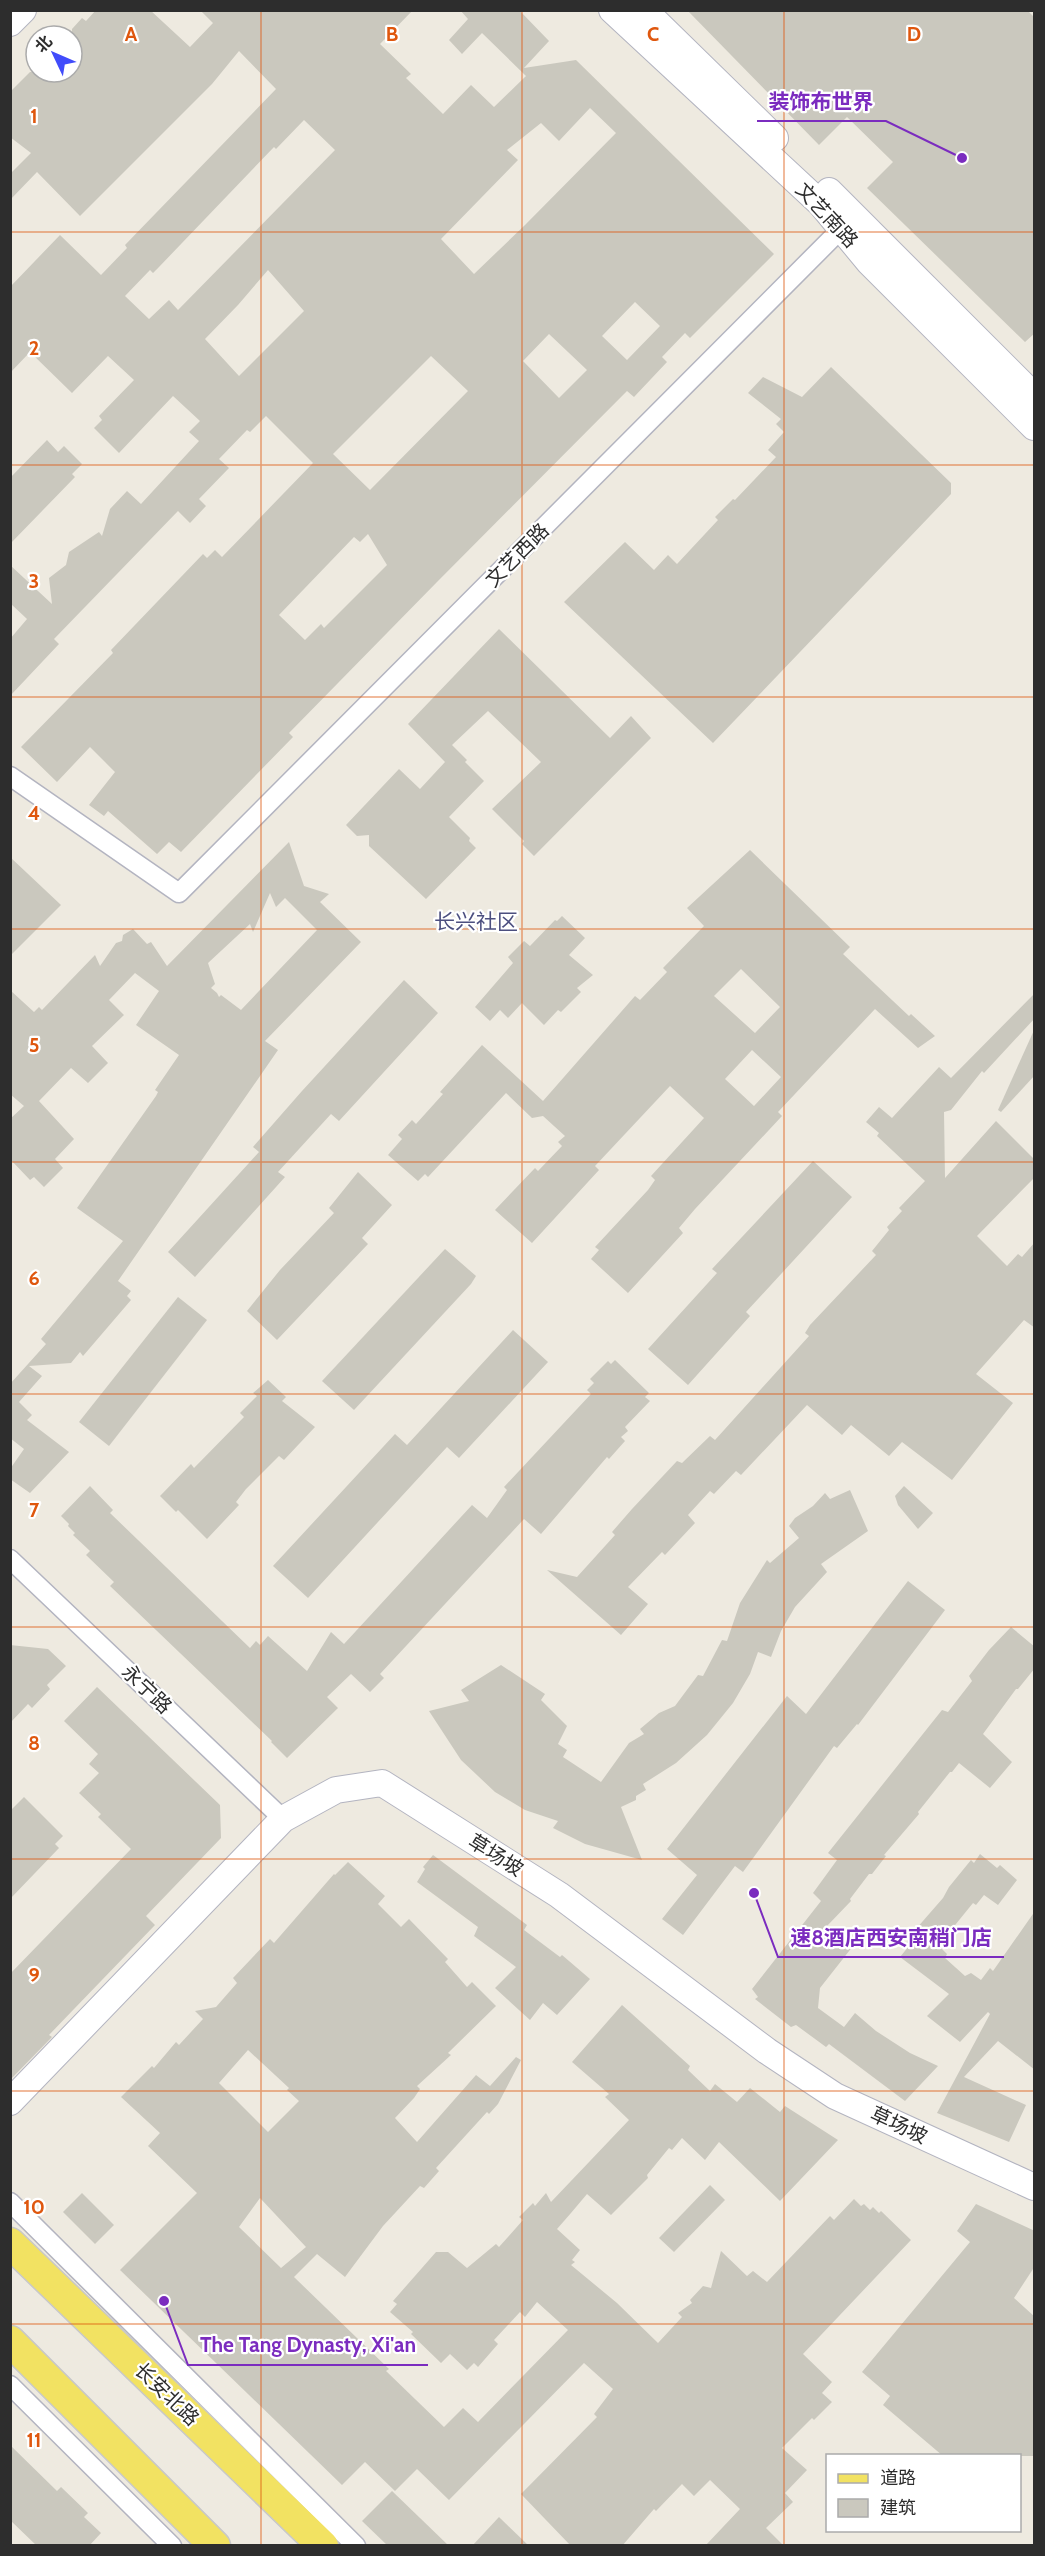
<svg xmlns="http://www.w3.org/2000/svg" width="1045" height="2556" font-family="Cabin,'Noto Sans SC',sans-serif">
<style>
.building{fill:#cac8be;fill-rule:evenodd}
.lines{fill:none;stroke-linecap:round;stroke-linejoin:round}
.street-casing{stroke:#b3b4c0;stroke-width:21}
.secondary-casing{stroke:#b3b4c0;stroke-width:28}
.primary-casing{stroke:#c8c8c8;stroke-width:33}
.street{stroke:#fff;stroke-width:18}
.secondary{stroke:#fff;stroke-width:26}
.primary{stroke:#f2e262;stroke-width:30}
.grid{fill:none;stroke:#df570e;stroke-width:1.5;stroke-opacity:0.55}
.labels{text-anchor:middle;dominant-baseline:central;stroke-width:4.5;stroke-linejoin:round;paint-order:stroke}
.street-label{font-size:20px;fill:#2d2d2d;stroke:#fff}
.neighbourhood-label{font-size:21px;fill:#4c4f7f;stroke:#fff}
.grid-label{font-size:20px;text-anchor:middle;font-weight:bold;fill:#df570e;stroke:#fff;stroke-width:4.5;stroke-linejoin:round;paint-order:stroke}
.leader{fill:none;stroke:#7b2cbf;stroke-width:2}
.callout-dot{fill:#7b2cbf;stroke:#fff;stroke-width:2}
.callout-label{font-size:21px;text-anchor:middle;font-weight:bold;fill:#7b2cbf;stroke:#fff;stroke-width:4.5;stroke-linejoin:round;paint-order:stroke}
</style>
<rect width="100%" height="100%" fill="#eeeae0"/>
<!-- building -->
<g class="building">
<path d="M96,10H150L190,47L213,23L200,10H413L380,44L411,74L406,78L443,114L471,85L494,107L526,76L482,33L462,54L449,40L468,19L460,10H519L549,41L524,68L576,60L774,254L690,338L685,333L662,357L667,362L634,397L627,391L437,582L289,733L293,737L181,852L169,842L157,854L108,811L104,816L89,805L115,772L90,747L57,782L21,747L113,653L111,650L203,554L207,558L215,550L222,557L313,463L266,416L250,432L247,430L219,459L229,468L199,499L206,506L190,523L178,511L54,639L59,644L10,696V639L27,619L10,603V565L52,604L49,578L66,565L69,552L99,532L102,536L110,509L127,491L141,504L199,441L189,432L200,421L173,396L119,453L94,428L102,420L99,416L134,380L108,356L72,393L30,352L10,373V287L60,235L101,275L127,248L125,245L276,89L239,51L212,84L80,216L37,172L10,200V174L31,153L10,137V92L30,72H72V29L82,18L86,21ZM590,108L616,133L525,225L474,274L441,239L518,160L507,150L541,123L559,141ZM304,120L335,150L178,310L169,300L149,319L125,296L150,270L153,273L159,267L274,147L276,149ZM268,270L304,311L239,376L205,339L238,305ZM635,302L660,326L627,360L602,336ZM549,334L587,370L559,398L523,361ZM431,356L468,391L370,490L333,454ZM368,534L387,565L324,628L321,624L305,640L279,615L354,537L360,542Z"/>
<polygon points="687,10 1027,10 1035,18 1035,333 1025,342 867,188 893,162 847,117 819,145"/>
<polygon points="831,367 951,483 951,494 713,743 564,602 625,542 654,570 668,555 677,564 718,520 715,517 733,499 735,500 776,457 768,450 784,432 776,424 781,419 748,393 763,377 802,397"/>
<polygon points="47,440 58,452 64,446 82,464 72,474 75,477 10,544 10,478"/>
<polygon points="499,629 610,738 631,716 651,738 534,856 522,844 524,841 492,809 541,762 488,711 452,745 467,760 465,762 484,781 449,817 470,838 469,841 476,848 426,899 369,846 369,835 357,836 346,825 399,769 420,789 445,762 408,724"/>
<path d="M289,842L304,886L329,894L320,902L361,942L265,1041L278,1050L118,1281L131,1291L127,1296L131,1300L83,1356L80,1352L71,1363L29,1366L42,1376L19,1402L32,1415L27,1420L69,1452L30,1493L10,1479V1469L24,1449L10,1438V1384L46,1344L41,1339L123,1241L77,1208L156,1096L158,1092L155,1090L179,1055L136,1025L159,991L135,973L109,1000L124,1015L92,1046L108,1063L88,1083L71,1068L39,1101L74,1139L55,1159L63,1168L44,1187L34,1177L30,1180L10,1159V1119L24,1106L10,1094V990L34,1012L39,1007L42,1010L95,955L100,966L116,943L122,941L123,935L133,929L147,944L151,942L167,966ZM270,893L276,907L285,898L317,930L241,1010L221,995L219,997L217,993L211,988L215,984L208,963L250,924L253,932Z"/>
<path d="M750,850L850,947L843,954L909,1016L911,1014L935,1036L918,1048L875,1009L778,1112L782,1116L695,1209L679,1228L683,1233L628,1293L591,1259L599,1250L595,1247L648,1190L655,1180L651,1176L704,1118L670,1086L595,1166L599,1170L532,1243L495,1210L535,1168L538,1171L562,1146L558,1142L565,1136L543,1116L532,1118L506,1093L428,1177L425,1174L418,1181L388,1155L402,1139L398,1135L412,1120L416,1124L443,1094L440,1092L482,1045L543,1101L635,996L640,1000L667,972L663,968L704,926L687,908ZM741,969L780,1007L755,1033L714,996ZM752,1050L781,1077L754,1106L725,1079Z"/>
<polygon points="10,857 61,905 10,956"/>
<polygon points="562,916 585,938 569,955 593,975 577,988 581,992 561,1012 558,1010 544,1025 522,1003 508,1018 500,1010 490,1021 475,1007 513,963 508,957 524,941 530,946 555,920 557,921"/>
<polygon points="404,980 438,1013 339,1121 331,1114 278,1172 285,1177 195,1277 168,1252 259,1152 253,1147 302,1091"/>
<polygon points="1035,993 1035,1018 984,1073 982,1071 951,1110 944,1112 945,1178 996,1121 1035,1160 1035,1177 977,1236 1007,1266 1018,1254 1022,1257 1035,1242 1035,1328 1024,1320 976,1374 1013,1403 952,1480 902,1442 889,1456 851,1425 842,1435 807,1405 741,1475 736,1471 714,1494 710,1491 688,1515 695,1523 665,1555 662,1552 628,1587 648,1604 621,1635 547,1570 577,1577 615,1535 612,1532 632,1509 677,1461 682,1463 710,1436 715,1440 809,1336 805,1333 810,1325 876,1255 872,1251 889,1230 887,1227 902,1211 899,1208 925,1181 877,1136 879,1133 866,1122 879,1107 892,1118 939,1067 951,1078"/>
<polygon points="1035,1028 1035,1075 1001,1112 998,1110"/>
<polygon points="813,1161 852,1197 746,1312 750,1316 688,1385 648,1349 717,1273 712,1269"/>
<polygon points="358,1172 392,1205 362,1238 368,1244 277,1340 247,1311 280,1270 334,1213 329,1208"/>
<polygon points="445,1249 476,1276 471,1284 354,1410 322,1381"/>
<polygon points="178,1297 207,1320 109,1446 79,1422"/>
<polygon points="513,1330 548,1362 459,1458 447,1447 308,1598 273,1566 395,1434 407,1445"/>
<polygon points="615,1360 649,1393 645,1397 650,1401 625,1427 628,1431 621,1437 625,1441 609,1459 607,1457 541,1534 524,1519 380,1674 384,1678 370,1692 351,1674 327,1697 338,1708 287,1758 271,1742 272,1741 110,1586 114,1582 86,1555 90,1551 73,1535 75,1533 68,1526 69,1524 61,1516 90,1486 113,1510 110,1513 250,1648 256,1641 260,1645 268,1636 307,1671 331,1632 344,1644 472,1505 487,1518 507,1490 504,1487 591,1394 587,1390 594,1383 590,1379 608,1361 611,1364"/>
<polygon points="268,1380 286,1397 282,1401 315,1427 284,1460 279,1456 246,1489 236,1502 239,1505 207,1539 178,1510 176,1512 160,1496 191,1464 194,1468 244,1417 240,1413 257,1396 253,1393"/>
<polygon points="904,1486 933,1513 918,1529 898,1505 895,1496"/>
<polygon points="850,1490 868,1531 821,1564 827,1572 795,1607 781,1631 771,1657 758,1652 750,1674 733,1703 707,1735 676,1763 643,1784 646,1790 636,1796 636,1800 621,1807 642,1860 585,1844 553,1828 558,1821 525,1810 495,1792 461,1760 429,1711 469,1701 461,1690 501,1665 545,1694 541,1700 567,1726 558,1744 567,1750 563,1757 601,1782 629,1743 644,1734 640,1729 659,1713 675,1706 698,1675 703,1676 722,1640 727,1641 740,1603 767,1560 770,1563 799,1538 789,1526 795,1518 813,1506 825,1493 830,1499"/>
<polygon points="908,1581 945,1610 858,1725 857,1724 837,1748 834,1746 743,1872 735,1866 683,1935 662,1919 697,1875 667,1849 787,1696 806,1714"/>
<polygon points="1011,1627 1035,1647 1035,1668 1018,1689 1016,1689 983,1734 1012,1762 990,1788 959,1763 952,1772 950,1772 918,1812 919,1814 884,1855 886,1856 872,1874 869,1874 850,1899 851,1901 827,1926 853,1946 820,1988 818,2008 844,2027 855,2013 876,2031 910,2053 938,2066 905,2101 829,2044 826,2047 796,2025 791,2027 755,1999 758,1997 752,1989 821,1901 813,1893 837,1860 828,1853 942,1710 948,1712 972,1681 969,1676 989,1650"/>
<polygon points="10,1645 48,1649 66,1666 47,1685 50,1689 32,1708 28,1704 10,1723"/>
<polygon points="97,1687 220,1805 221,1838 146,1916 155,1925 74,2009 49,2035 52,2037 10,2080 10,1974 131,1849 98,1817 101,1814 79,1793 99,1773 89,1764 98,1754 64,1721"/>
<polygon points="24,1797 63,1836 55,1844 59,1848 10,1899 10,1811"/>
<polygon points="980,1854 997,1868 1000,1865 1017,1880 998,1905 984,1895 976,1905 973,1903 947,1935 950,1938 942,1949 947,1954 945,1958 965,1976 971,1973 981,1980 990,1968 993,1971 1035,1911 1035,2070 998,2041 964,2077 1026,2105 1009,2142 937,2113 990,2014 988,2012 960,2042 927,2016 949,1994 900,1957 909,1946 906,1944 909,1937 943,1898 949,1887 971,1860 974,1863"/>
<polygon points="433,1855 527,1925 524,1930 560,1957 562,1955 590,1979 557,2015 543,2003 530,2020 495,1988 516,1967 474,1936 478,1927 417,1882 425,1869 423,1867"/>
<path d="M348,1862L385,1896L378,1904L401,1927L409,1919L448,1959L445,1962L467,1987L472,1982L496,2006L448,2053L451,2055L417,2086L420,2089L414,2098L395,2118L417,2142L476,2075L490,2086L516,2057L521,2060L498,2104L489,2114L487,2112L436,2168L439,2171L424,2188L420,2186L383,2226L345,2277L317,2254L294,2277L389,2369L386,2371L444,2427L463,2408L478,2422L568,2330L537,2302L525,2317L520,2312L494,2340L498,2344L478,2367L474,2363L467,2370L450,2354L441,2363L411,2334L413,2332L390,2312L397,2304L393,2301L436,2252H448L467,2268L496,2244L499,2247L523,2220L519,2217L533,2203L535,2206L546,2193L551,2202L629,2120L605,2097L609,2094L572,2062L622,2005L690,2066L688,2070L710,2091L715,2084L737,2102L750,2088L780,2112L785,2106L838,2140L780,2201L719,2142L705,2160L682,2138L672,2150L669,2148L647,2175L648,2178L611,2215L587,2194L571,2213L557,2229L580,2250L572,2260L575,2262L571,2265L617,2303L658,2343L682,2317L678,2313L692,2303L690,2300L703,2286L711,2288L721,2251L747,2276L753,2271L767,2282L830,2216L834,2220L854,2199L861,2206L864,2204L870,2210L873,2207L879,2213L881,2211L911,2240L803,2354L832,2382L822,2393L832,2402L814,2420L812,2418L782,2448L807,2470L785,2493L793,2502L766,2528L784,2546H705L740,2509L710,2480L694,2496L682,2484L656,2511L654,2509L622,2546H571L521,2494L597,2417L594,2414L613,2389L584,2363L449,2500L417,2469L395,2491L365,2462L342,2485L120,2270L197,2193L148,2146L160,2133L121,2097L152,2066L154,2068L176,2042L179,2045L203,2019L195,2011L216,2007L237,1983L233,1978L270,1939L274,1943L334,1874L335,1875ZM248,2050L289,2088L287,2090L299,2101L268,2132L219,2083ZM260,2198L306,2247L281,2268L239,2227Z"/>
<polygon points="710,2185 725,2200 674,2252 659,2238"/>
<polygon points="82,2193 114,2225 95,2244 63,2212"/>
<polygon points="976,2204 1035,2231 1035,2266 1014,2298 1035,2317 1035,2456 943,2456 883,2405 890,2396 862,2372 970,2242 957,2231"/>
<polygon points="10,2445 57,2491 61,2487 88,2513 84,2517 101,2533 89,2546 37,2546 10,2520"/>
<polygon points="392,2491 420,2518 449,2546 388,2546 362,2521"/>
<polygon points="499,2517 529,2546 472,2546"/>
</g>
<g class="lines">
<defs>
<g id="street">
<polyline points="10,776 179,893 849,221"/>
<polyline points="10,1559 283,1819"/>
<polyline points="10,2202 356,2546"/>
<polyline points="10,2385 172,2546"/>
</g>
<g id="secondary">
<polyline points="612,10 821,204 869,262 1034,427"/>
<polyline points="644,10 775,138"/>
<polyline points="10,23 23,10"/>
<polyline points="829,191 1034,396"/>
<polyline points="10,2102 283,1819 336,1790 382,1783 559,1895 767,2051 835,2096 1034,2187"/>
</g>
<g id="primary">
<polyline points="10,2243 323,2546"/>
<polyline points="10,2341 215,2546"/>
</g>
</defs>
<!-- street casing -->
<use href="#street" class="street-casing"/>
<!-- secondary casing -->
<use href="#secondary" class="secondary-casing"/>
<!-- primary casing -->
<use href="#primary" class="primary-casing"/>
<!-- street -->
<use href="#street" class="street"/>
<!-- secondary -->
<use href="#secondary" class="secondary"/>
<!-- primary -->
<use href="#primary" class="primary"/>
</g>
<!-- grid -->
<path class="grid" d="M261,10V2546M522,10V2546M784,10V2546M10,232H1034M10,465H1034M10,697H1034M10,929H1034M10,1162H1034M10,1394H1034M10,1627H1034M10,1859H1034M10,2091H1034M10,2324H1034"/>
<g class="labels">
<!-- street labels -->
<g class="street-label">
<text transform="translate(827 215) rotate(47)">文艺南路</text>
<text transform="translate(517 555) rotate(-45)">文艺西路</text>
<text transform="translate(147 1689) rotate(44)">永宁路</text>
<text transform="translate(496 1855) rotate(32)">草场坡</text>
<text transform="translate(899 2125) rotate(25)">草场坡</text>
<text transform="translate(167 2394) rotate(44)">长安北路</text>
</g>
<!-- neighbourhood labels -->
<g class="neighbourhood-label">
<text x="476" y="921">长兴社区</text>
</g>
</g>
<g class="grid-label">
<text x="131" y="41">A</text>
<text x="392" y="41">B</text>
<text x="653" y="41">C</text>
<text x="914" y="41">D</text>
<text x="34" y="123">1</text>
<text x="34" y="355">2</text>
<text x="34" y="588">3</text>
<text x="34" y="820">4</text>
<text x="34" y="1052">5</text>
<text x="34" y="1285">6</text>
<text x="34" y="1517">7</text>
<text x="34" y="1750">8</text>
<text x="34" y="1982">9</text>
<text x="34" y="2214">10</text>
<text x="34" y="2447">11</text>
</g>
<!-- callouts -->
<path class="leader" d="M962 158L886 121H757M754 1893L778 1957H1004M164 2301L188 2365H428"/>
<g class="callout-dot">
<circle cx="962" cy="158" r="6"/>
<circle cx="754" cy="1893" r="6"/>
<circle cx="164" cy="2301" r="6"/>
</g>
<g class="callout-label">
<text x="821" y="109">装饰布世界</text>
<text x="891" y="1945">速8酒店西安南稍门店</text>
<text x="308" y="2352">The Tang Dynasty, Xi'an</text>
</g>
<!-- border -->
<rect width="1045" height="2556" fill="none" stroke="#2d2d2d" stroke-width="24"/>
<!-- legend -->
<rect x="826" y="2454" width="195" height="78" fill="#ffffff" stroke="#ababab" stroke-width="1.5"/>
<rect x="838" y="2474" width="30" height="9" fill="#f2e262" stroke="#ababab" stroke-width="1.5"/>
<text x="880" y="2484" font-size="18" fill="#2d2d2d">道路</text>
<rect x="838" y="2499" width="30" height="18" fill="#cac8be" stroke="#ababab" stroke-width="1.5"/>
<text x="880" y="2514" font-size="18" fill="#2d2d2d">建筑</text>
<!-- north arrow -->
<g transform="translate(54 54) rotate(314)"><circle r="28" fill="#ffffff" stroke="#ababab" stroke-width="1.5"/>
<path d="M0-4.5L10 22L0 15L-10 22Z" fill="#414cfb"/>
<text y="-9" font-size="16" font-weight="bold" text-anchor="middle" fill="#2d2d2d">北</text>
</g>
</svg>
